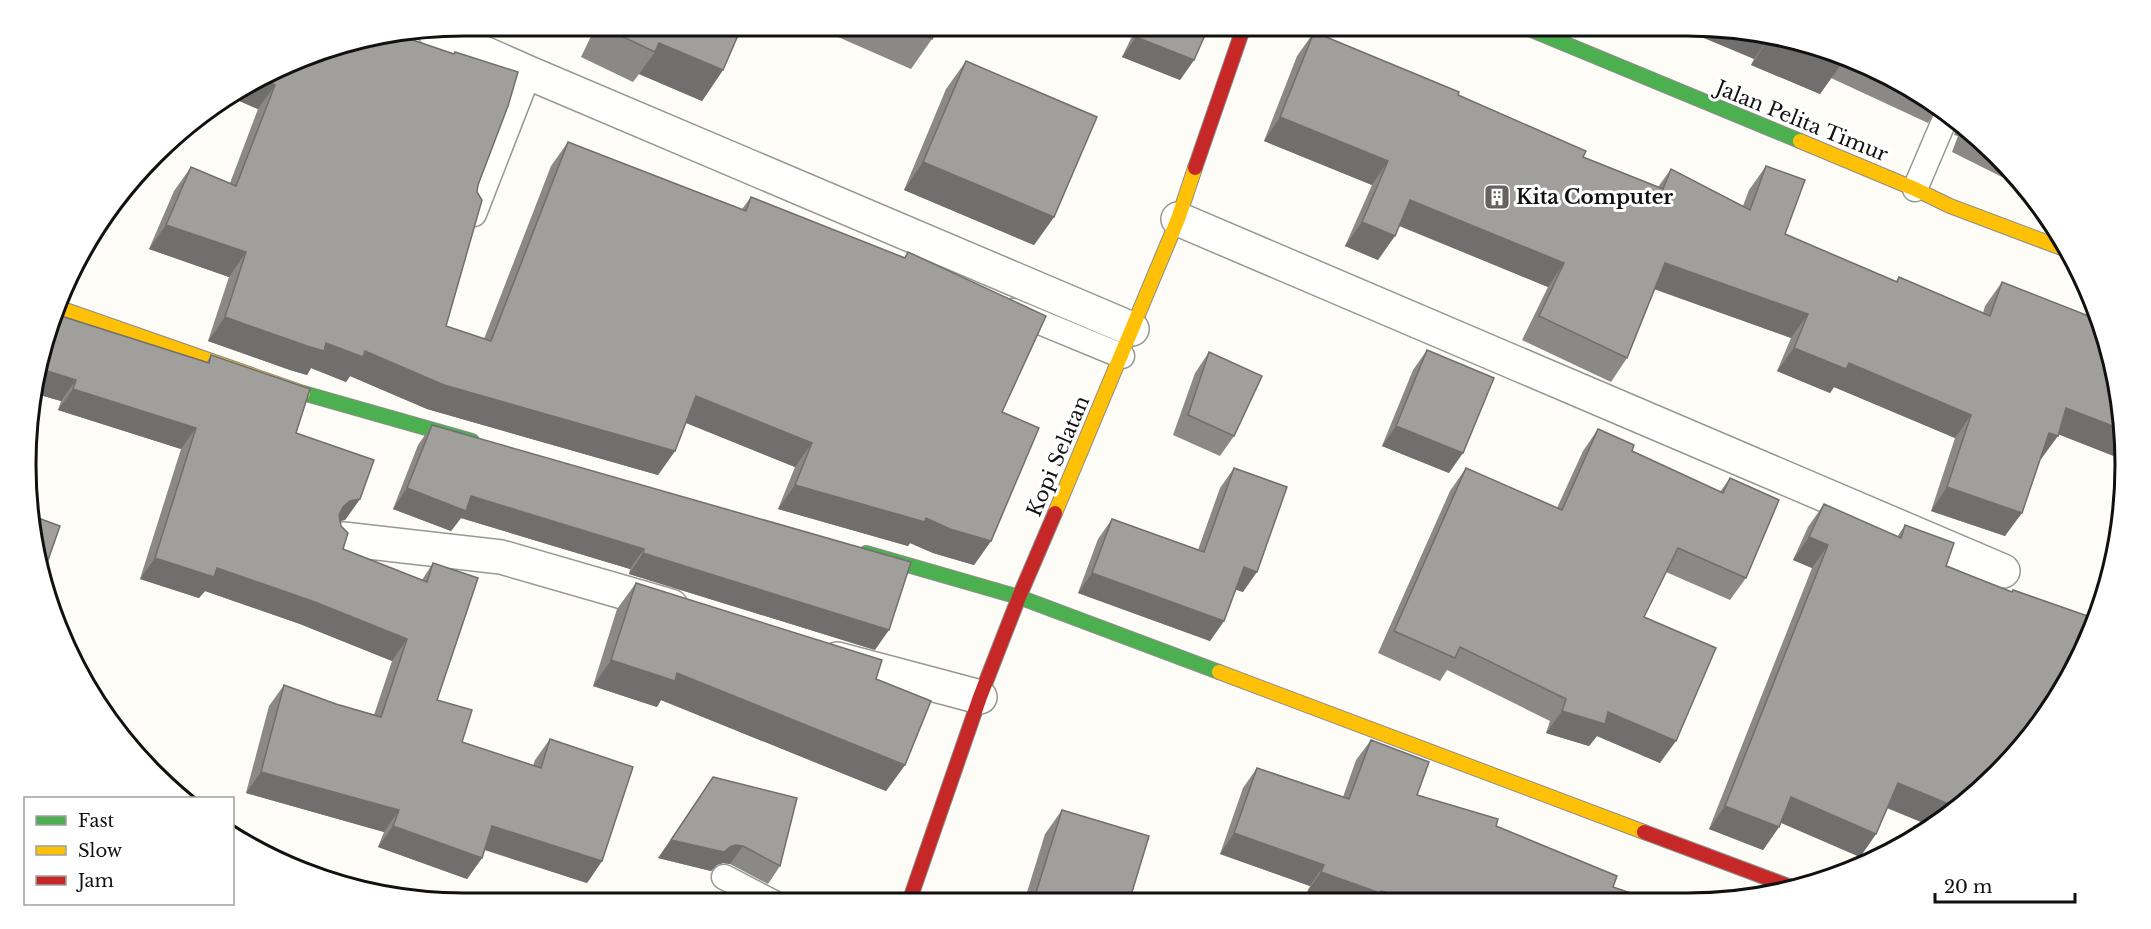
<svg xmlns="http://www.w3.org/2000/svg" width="2151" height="929" font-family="'Libre Baskerville',serif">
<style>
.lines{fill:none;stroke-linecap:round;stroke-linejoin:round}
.lane-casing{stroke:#979795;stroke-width:27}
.street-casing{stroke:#979795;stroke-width:36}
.fast-casing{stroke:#8e8d8b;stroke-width:16}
.slow-casing{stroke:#8e8d8b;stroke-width:16}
.jam-casing{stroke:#8e8d8b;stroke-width:16}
.lane{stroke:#fffffe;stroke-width:24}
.street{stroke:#fffffe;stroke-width:33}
.fast{stroke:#4caf50;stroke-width:14}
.slow{stroke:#ffc107;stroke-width:14}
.jam{stroke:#c62828;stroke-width:14}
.wall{fill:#8a8986}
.shaded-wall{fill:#716f6d}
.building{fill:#a19f9c;stroke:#716f6d;stroke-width:1.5}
.labels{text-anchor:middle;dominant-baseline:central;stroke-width:6;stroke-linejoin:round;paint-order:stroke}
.street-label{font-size:20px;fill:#111;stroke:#fff}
.poi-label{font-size:20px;font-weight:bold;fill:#111;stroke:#fff;text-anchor:start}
.rim{fill:none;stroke:#111;stroke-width:3}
</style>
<rect width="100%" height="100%" fill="#fdfcf7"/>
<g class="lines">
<defs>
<g id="lane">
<polyline points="1915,189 1947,114"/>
<polyline points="474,214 529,73"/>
<polyline points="1013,311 1122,356"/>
<polyline points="724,877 774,903"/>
</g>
<g id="street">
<polyline points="434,31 529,73 1132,329"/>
<polyline points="1178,219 2003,571"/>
<polyline points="343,539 501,557 671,606"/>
<polyline points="837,659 980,697"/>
</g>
<g id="fast">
<polyline points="1522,26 1800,141"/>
<polyline points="303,393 472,441"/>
<polyline points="866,553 1019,597 1219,672"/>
</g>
<g id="slow">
<polyline points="1800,141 1915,189 1950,206 2067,250"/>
<polyline points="60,308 303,393"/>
<polyline points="1055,513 1178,219 1195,168"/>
<polyline points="1219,672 1644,832"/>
</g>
<g id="jam">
<polyline points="1195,168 1244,26"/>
<polyline points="1644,832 1791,887"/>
<polyline points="909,902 980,697 1019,597 1055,513"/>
</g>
</defs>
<!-- lane casing -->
<use href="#lane" class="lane-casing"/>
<!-- street casing -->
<use href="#street" class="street-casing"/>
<!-- fast casing -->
<use href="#fast" class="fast-casing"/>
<!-- slow casing -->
<use href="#slow" class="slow-casing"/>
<!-- jam casing -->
<use href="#jam" class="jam-casing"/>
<!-- lane -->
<use href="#lane" class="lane"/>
<!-- street -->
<use href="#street" class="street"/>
<!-- fast -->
<use href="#fast" class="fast"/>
<!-- slow -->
<use href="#slow" class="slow"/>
<!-- jam -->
<use href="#jam" class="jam"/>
</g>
<!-- wall -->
<g class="wall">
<polygon points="596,26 742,26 723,70 702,101 639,74 633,82 581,57"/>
<polygon points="813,26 938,26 932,39 911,69"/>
<polygon points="1137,26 1209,26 1194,60 1180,80 1122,57"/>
<polygon points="1687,26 1828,49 1906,84 1938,108 1928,123 1831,78 1820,94 1751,65 1754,59"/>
<polygon points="1314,32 1458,95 1583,157 1658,187 1671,169 1743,206 1749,190 1766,166 1785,234 1896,281 1899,277 1983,313 1985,306 2002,282 2103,337 2125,436 2124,460 2058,434 2041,459 2040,459 2005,536 1931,511 1955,438 1834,387 1830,393 1777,371 1791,338 1655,289 1627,358 1611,382 1522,340 1548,287 1399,226 1378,260 1345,246 1372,185 1264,141 1297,56"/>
<polygon points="323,49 478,185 446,326 484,339 551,166 568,142 742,209 751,197 904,258 908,252 1002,412 991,541 974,565 933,553 910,543 908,546 778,509 795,467 686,423 675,451 658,475 427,409 350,376 346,382 311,368 307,375 290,370 208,341 229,277 149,249 174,191 191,167 230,183 258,109 228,96 245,84"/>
<polygon points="966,61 1054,217 1034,245 904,190 946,89"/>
<polygon points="1958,122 1976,135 2028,190 1952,152 1958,136 1954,135"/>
<polygon points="1427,350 1449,473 1382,446 1413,370"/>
<polygon points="1209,352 1234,436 1220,456 1173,435 1195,373"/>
<polygon points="211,355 296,433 360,499 345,520 340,521 343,549 422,580 433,563 437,700 462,742 533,766 535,760 550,739 602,861 587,883 484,850 482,858 467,879 378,847 384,832 246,793 269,706 284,685 336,704 374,715 392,661 300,624 205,591 199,598 140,579 181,449 58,410 61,401 33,393 34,379 207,362"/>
<polygon points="432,425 875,650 629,574 630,569 461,518 451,531 393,509 418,445"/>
<polygon points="1598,429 1632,451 1720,492 1730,478 1746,578 1730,600 1666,572 1644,617 1660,763 1597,736 1589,746 1546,733 1550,721 1447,670 1440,681 1378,653 1450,491 1466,468 1557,508 1583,451"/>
<polygon points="1234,468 1243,592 1236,590 1224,621 1210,641 1078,593 1098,539 1112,519 1198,550 1220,488"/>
<polygon points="1824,504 1897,537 1905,525 1946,566 1887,808 1876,834 1860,857 1781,823 1779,827 1763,850 1709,829 1812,568 1793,560 1808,527"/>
<polygon points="636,583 876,679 905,765 886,791 661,700 657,707 593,686 617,609"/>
<polygon points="1371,740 1429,762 1307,892 1310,886 1220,854 1243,788 1257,768 1343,797 1356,760"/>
<polygon points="713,777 780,866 768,884 730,864 723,863 717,865 711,871 658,858"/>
<polygon points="1062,810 1129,902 1024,902 1045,834"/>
</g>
<!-- shaded-wall -->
<g class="shaded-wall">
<polygon points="1675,26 1687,26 1768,39 1754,59"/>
<polygon points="1136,37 1194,60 1180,80 1122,57"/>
<polygon points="1769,39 1797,44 1842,63 1820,94 1751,65"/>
<polygon points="659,43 723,70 702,101 639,74 655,52"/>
<polygon points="259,78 275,85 258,109 228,96 245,84"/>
<polygon points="1280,117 1388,161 1372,185 1264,141"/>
<polygon points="923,162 1054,217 1034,245 904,190"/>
<polygon points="1410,200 1564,263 1548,287 1393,223"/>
<polygon points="1362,222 1395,236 1378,260 1345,246"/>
<polygon points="166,225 246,252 229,277 149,249"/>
<polygon points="1665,263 1808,314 1791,338 1648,287"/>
<polygon points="225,317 326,343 365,351 675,451 658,475 427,409 350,376 346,382 311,368 307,375 290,370 208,341"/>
<polygon points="1794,348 1849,363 1971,415 1955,438 1834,387 1830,393 1777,371"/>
<polygon points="38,368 76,380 61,401 33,393 34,379"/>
<polygon points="73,389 196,428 181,449 58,410"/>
<polygon points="696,396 812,443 795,467 679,420"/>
<polygon points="2066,408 2123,430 2125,436 2124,460 2050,431"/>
<polygon points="1396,426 1463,453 1449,473 1382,446"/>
<polygon points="2049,433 2058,436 2041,459 2033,457"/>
<polygon points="795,485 926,518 991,541 974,565 933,553 910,543 908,546 778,509"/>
<polygon points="1947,487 2022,513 2005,536 1931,511"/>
<polygon points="407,488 471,496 644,549 630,569 461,518 451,531 393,509"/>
<polygon points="360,499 345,520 335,522 343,507 350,501"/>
<polygon points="1809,537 1828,545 1812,568 1793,560"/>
<polygon points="643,553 889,630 875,650 629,574"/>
<polygon points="155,558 217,568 315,602 407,639 392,661 300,624 205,591 199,598 140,579"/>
<polygon points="38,559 47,563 41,572"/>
<polygon points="1244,567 1257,572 1243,592 1230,587"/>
<polygon points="1092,573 1224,621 1210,641 1078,593"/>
<polygon points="611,660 677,673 905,765 886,791 661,700 657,707 593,686"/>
<polygon points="1562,711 1608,712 1676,741 1660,763 1597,736 1589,746 1546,733"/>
<polygon points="261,772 399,810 384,832 246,793"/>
<polygon points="1898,783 1956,807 1928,825 1882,806"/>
<polygon points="1791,797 1876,834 1860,857 1775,820"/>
<polygon points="1725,806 1779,827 1763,850 1709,829"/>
<polygon points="393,826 482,858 467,879 378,847"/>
<polygon points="492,826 602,861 587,883 477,847"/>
<polygon points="1234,833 1324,865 1310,886 1220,854"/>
<polygon points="671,840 730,847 735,845 743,846 730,864 723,863 717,865 711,871 658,858"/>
<polygon points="1321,872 1381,891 1414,901 1332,901 1307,892"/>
</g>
<!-- building -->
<g class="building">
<polygon points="603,26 742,26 723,70 659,43 655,52 602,27"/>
<polygon points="902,26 938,26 932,39"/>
<polygon points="1142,26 1209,26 1194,60 1136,37"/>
<polygon points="1314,32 1459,92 1458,95 1586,151 1583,157 1663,189 1671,169 1750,210 1766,166 1805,180 1785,234 1897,282 1899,277 1990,316 2002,282 2099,320 2104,333 2103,337 2106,338 2111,351 2123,430 2066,408 2058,436 2049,433 2022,513 1947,487 1971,415 1849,363 1846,369 1794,348 1808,314 1665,263 1627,358 1539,316 1564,263 1410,200 1395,236 1362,222 1388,161 1280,117"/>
<polygon points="401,36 454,54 455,52 518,72 508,106 478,185 477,192 482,200 446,326 491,341 568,142 746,211 751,197 905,258 908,252 1046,316 1002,412 1039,428 991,541 950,529 926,518 925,522 795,485 812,443 696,396 675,451 444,385 365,351 363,357 326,343 324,351 307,346 225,317 246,252 166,225 191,167 236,186 275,85 259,78 323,49"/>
<polygon points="1797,44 1828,49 1845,56 1842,63"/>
<polygon points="966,61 1097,117 1054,217 923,162"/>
<polygon points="58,315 209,363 211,355 310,389 296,433 374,460 360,499 350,501 343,507 339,515 341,526 348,533 343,549 427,582 433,563 478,578 437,700 472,710 462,742 541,768 550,739 633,767 602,861 492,826 482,858 393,826 399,810 261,772 284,685 336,704 381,717 407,639 315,602 217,568 214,577 155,558 196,428 73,389 76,380 38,368"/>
<polygon points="1427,350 1494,378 1463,453 1396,426"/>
<polygon points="1209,352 1262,376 1234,436 1188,415"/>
<polygon points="432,425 911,562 889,630 643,553 644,549 471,496 466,511 407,488"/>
<polygon points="1598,429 1634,445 1632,451 1723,493 1730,478 1779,500 1746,578 1678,548 1644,617 1716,648 1676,741 1608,712 1605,724 1562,711 1566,699 1460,647 1455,658 1394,631 1466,468 1562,510"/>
<polygon points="1234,468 1287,487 1257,572 1244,567 1224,621 1092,573 1112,519 1204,552"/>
<polygon points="1824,504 1901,538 1905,525 1954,543 1946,566 2012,592 2013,590 2096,619 2051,709 1976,795 1956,807 1898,783 1876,834 1791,797 1779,827 1725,806 1828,545 1809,537"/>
<polygon points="30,515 60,526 47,563 38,559 29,522"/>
<polygon points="636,583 882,660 876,679 931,701 905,765 677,673 675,681 611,660"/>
<polygon points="1371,740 1429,762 1417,795 1498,819 1496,826 1617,876 1613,887 1651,900 1414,901 1381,891 1380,893 1321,872 1324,865 1234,833 1257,768 1349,799"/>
<polygon points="713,777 797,798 780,866 743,846 735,845 730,847 724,852 671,840"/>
<polygon points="1062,810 1149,836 1129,902 1033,902"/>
</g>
<!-- icons -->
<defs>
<symbol id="building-square" viewBox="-11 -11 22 22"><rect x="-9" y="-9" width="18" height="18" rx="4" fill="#646362" stroke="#fff"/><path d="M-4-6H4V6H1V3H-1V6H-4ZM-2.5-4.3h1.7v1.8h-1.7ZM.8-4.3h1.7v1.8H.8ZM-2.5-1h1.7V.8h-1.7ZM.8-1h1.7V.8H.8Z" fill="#fff"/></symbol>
</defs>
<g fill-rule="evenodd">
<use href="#building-square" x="1482" y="182" width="30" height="30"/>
</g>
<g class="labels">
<!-- street labels -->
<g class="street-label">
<text transform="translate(1802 121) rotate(22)">Jalan Pelita Timur</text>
<text transform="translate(1058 456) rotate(-67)">Kopi Selatan</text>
</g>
<!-- poi labels -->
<g class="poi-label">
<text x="1516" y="197">Kita Computer</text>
</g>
</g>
<!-- crop -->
<path d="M0 0H2151V929H0ZM464 36H1687A428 428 0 0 1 2115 464V465A428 428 0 0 1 1687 893H464A428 428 0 0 1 36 465V464A428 428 0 0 1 464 36Z" fill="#fff" fill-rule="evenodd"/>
<path class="rim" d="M464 36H1687A428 428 0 0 1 2115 464V465A428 428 0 0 1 1687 893H464A428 428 0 0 1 36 465V464A428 428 0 0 1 464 36Z"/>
<!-- legend -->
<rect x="24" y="797" width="210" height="108" fill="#ffffff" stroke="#a0a0a0" stroke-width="1.5"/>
<rect x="36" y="816" width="30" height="9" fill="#4caf50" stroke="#a0a0a0" stroke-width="1.5"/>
<text x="78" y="827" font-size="18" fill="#111111">Fast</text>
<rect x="36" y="846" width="30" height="9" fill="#ffc107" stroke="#a0a0a0" stroke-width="1.5"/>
<text x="78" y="857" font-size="18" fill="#111111">Slow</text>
<rect x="36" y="876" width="30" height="9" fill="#c62828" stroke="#a0a0a0" stroke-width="1.5"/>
<text x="78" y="887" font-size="18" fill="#111111">Jam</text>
<!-- scale -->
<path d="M1935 893v9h140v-9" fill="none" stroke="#111111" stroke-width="3"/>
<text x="1944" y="893" font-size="18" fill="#111111" stroke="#ffffff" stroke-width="4.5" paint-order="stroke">20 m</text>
</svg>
